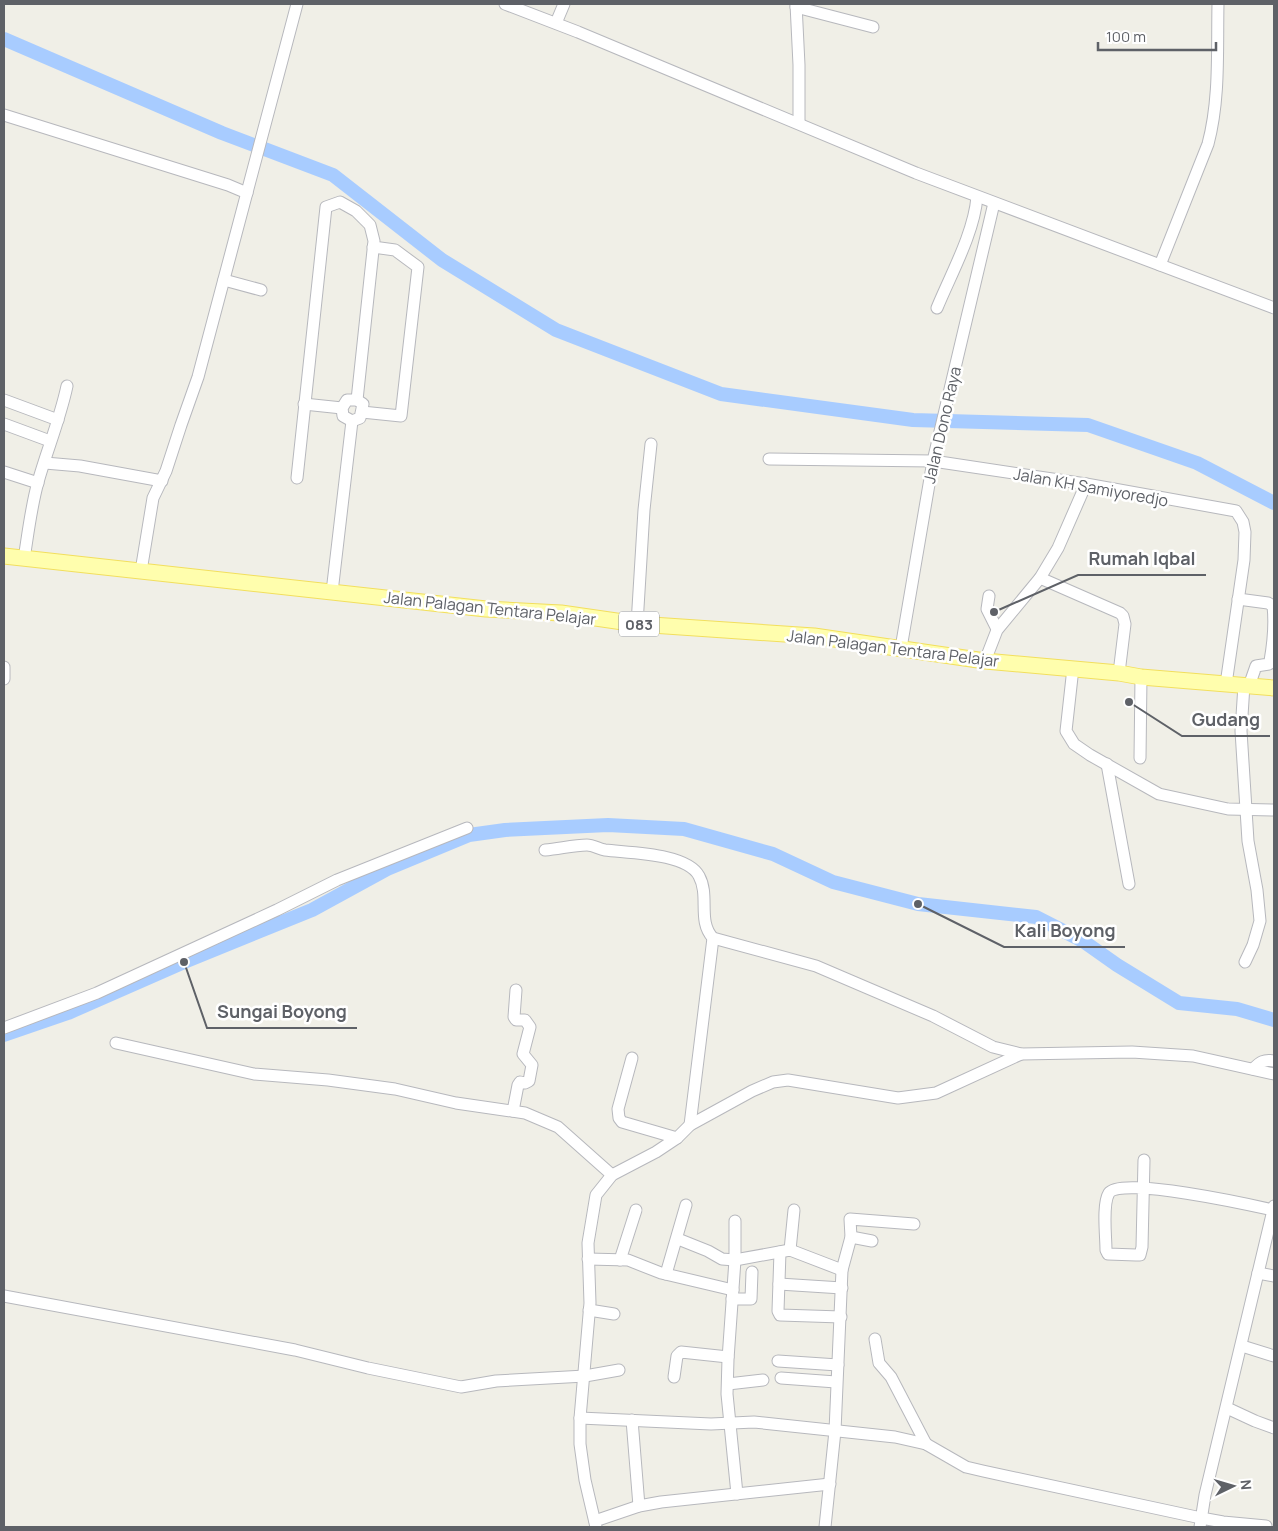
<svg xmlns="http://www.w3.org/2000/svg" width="1278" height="1531" font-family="Manrope,sans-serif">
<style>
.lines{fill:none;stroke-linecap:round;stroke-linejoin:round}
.river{stroke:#a8ccff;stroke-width:14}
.minor-casing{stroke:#b7b8bd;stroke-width:13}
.major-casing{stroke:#f2df5e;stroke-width:17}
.minor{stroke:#fff;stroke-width:11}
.major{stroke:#fffead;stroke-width:15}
.labels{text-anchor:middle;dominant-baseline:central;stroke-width:5;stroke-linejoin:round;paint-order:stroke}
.shield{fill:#fff;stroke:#8e9095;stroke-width:1}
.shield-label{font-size:15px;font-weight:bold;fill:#5e6167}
.street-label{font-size:16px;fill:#5e6167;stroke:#fff}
.leader{fill:none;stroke:#5e6167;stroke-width:2}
.callout-dot{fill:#5e6167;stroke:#fff;stroke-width:2}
.callout-label{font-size:18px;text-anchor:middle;font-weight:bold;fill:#5e6167;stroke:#fff;stroke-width:5;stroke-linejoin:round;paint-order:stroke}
</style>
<rect width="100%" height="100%" fill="#f0efe7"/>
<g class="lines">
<!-- river -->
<g class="river">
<polyline points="4,39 222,133 333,175 442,260 556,330 721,394 913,420 1088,425 1197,463 1274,503"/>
<polyline points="4,1035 68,1013 184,962 312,910 387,869 469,835 505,830 608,825 684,829 773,854 833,882 918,904 1036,917 1083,941 1117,965 1179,1003 1237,1009 1274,1020"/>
</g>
<defs>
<g id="minor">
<polyline points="505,4 578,32 916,173 1274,308"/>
<polyline points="796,4 799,65 799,123"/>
<polyline points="796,7 873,27"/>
<polyline points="556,23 564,4"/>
<polyline points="4,115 228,185 247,193"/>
<path d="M1160,265L1208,144C1220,99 1217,50 1218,4"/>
<polyline points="224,280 261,290"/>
<path d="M937,308C951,274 974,233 977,197"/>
<polyline points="4,400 58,420"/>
<polyline points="304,404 342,408"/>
<polyline points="362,412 401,416 418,267 395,250 373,247"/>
<polyline points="4,424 50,441"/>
<polyline points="769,459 933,461 1086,484 1236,511 1243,522 1245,532 1244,560 1226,684"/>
<polyline points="45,463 80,466 162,481"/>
<polyline points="4,472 38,483"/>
<polyline points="297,478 326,207 340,202 356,211 370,225 374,241 357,400"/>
<path d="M24,559C28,534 31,507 38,482C47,450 60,419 67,386"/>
<polyline points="141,571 153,498 166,471 181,425 198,377 297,4"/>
<polyline points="1040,578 1120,613 1123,616 1125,624 1119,673"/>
<polyline points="332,592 352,421 360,418 363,404 357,400 347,400 342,408 343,416 352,421"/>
<polyline points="989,596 987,609 997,629"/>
<path d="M1238,599L1268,603L1273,606C1275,624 1273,644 1270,661L1269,664L1256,666L1249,686"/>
<polyline points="637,624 644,510 651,444"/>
<polyline points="901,648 933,461 994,203"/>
<polyline points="985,661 997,630 1040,578 1058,548 1086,484"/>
<polyline points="4,667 4,679"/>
<polyline points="1073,668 1066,731 1074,744 1090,755 1159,794 1228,809 1274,810"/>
<polyline points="1244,685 1241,731 1248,841 1257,890 1260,921 1253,945 1245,962"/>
<polyline points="1140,758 1141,677"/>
<polyline points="1107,764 1129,884"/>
<path d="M545,850C559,849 573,845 587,845C593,845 599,849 605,850C629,853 687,853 699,876C710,896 697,921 713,938L816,966L933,1016L993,1047L1021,1054L1132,1052L1193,1056L1274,1074"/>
<polyline points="4,1028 97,993 277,910 337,880 467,828"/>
<polyline points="116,1043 254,1074 328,1080 395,1089 456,1103 525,1113 558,1127 612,1175"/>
<polyline points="632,1058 618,1109 619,1118 622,1122 677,1138"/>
<path d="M1253,1069C1260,1062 1264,1059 1274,1061"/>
<polyline points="513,1111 518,1085 520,1082 525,1083 529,1081 532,1065 523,1054 530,1027 525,1020 516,1020 514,1017 516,990"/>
<polyline points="690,1125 713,938"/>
<path d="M1144,1160L1142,1247L1140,1255H1136L1108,1254L1106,1250C1106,1236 1102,1204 1109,1193C1120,1176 1251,1205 1273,1210"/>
<polyline points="735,1221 735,1260 728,1359 727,1394 737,1494"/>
<polyline points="851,1237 872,1241"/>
<polyline points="678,1239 708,1251 722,1259 735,1260 790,1250 842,1270"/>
<polyline points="790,1250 794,1210"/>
<polyline points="780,1252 778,1311 780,1315 841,1317"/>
<polyline points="588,1259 628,1260 661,1273 733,1290"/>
<polyline points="620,1260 636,1210"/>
<polyline points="1258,1273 1274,1276"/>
<polyline points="666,1274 686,1205"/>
<polyline points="779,1284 842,1288"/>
<polyline points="4,1296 295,1350 368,1368 461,1387 496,1381 585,1376 619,1370"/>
<polyline points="732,1299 751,1299 752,1272"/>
<polyline points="589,1310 614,1314"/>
<polyline points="875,1339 879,1363 891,1377 926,1444"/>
<polyline points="1242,1346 1274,1356"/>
<polyline points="778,1361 838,1365"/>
<polyline points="674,1377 677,1356 681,1352 728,1357"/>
<polyline points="781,1378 836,1382"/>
<polyline points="728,1384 763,1380"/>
<polyline points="1227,1408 1255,1421 1274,1428"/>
<polyline points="580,1418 711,1424 754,1422 895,1437 926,1444 966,1467 983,1471 1201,1518 1223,1522 1266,1526 1266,1527"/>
<polyline points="632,1420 639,1506"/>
<polyline points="595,1521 639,1506 661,1502 830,1484"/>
<polyline points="596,1527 585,1480 580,1444 580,1418 590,1303 588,1243 596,1195 612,1175 656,1152 677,1138 690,1125 752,1091 773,1082 788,1080 898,1098 936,1093 1021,1054"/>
<polyline points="825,1527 835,1431 842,1270 851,1237 850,1219 914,1224"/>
<polyline points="1200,1527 1205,1495 1274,1206"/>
</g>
<polyline id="major" points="4,556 486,609 561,613 637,624 814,636 985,661 1119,673 1141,677 1274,688"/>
</defs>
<!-- minor casing -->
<use href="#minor" class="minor-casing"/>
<!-- major casing -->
<use href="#major" class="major-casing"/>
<!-- minor -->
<use href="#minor" class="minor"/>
<!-- major -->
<use href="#major" class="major"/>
</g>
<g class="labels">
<!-- shield labels -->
<rect class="shield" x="619" y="611.5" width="40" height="25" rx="4"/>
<g class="shield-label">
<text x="639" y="624">083</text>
</g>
<!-- street labels -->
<g class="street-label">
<text transform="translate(942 425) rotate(-77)">Jalan Dono Raya</text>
<text transform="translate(1091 487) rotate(10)">Jalan KH Samiyoredjo</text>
<text transform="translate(490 608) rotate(6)">Jalan Palagan Tentara Pelajar</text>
<text transform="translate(893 648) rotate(7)">Jalan Palagan Tentara Pelajar</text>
</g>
</g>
<!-- callouts -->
<path class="leader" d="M994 612L1078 575H1206M1129 702L1182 736H1270M918 904L1004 947H1125M184 962L207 1028H357"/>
<g class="callout-dot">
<circle cx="994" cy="612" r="5"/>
<circle cx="1129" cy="702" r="5"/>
<circle cx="918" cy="904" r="5"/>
<circle cx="184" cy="962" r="5"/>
</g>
<g class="callout-label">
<text x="1142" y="565">Rumah Iqbal</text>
<text x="1226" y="726">Gudang</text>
<text x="1065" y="937">Kali Boyong</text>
<text x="282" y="1018">Sungai Boyong</text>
</g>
<!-- border -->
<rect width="1278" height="1531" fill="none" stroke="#5e6167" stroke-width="10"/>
<!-- north arrow -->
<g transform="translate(1233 1486) rotate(85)" stroke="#ffffff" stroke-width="4" paint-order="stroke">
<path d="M0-4L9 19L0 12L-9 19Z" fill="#5e6167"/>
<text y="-8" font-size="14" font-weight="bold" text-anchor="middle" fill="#5e6167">N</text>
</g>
<!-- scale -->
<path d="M1098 42v8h118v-8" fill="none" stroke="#5e6167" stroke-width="2.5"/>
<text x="1106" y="42" font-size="15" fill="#5e6167" stroke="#ffffff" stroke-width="4" paint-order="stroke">100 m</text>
</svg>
